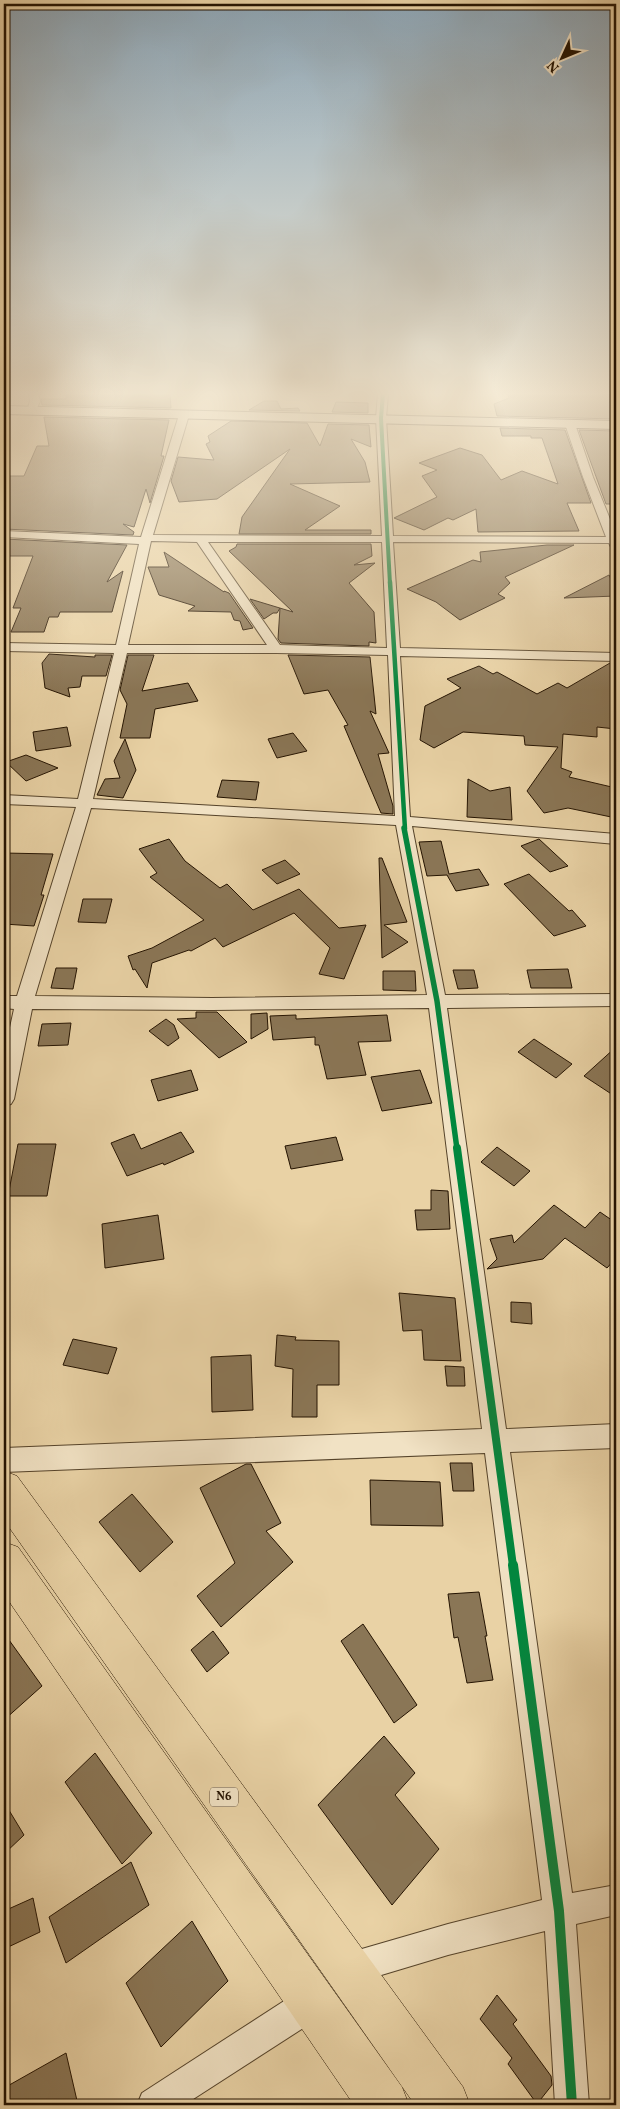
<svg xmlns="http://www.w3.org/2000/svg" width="620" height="2109" font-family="Vollkorn,serif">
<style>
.building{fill:#8a7656;stroke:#241301}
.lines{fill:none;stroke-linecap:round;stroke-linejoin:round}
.street-casing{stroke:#55432a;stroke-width:2}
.secondary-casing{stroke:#241301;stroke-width:2}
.highway-casing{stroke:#241301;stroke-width:1}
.street{fill:#f1e2c4;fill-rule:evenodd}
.secondary{fill:#f1e2c4;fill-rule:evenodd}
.highway{fill:#e9d2a5;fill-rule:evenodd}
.cycleway-far4-casing{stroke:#f1e2c4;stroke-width:5.5}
.cycleway-far3-casing{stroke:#f1e2c4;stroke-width:7}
.cycleway-far2-casing{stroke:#f1e2c4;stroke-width:9}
.cycleway-far1-casing{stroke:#f1e2c4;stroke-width:11}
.cycleway-casing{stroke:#f1e2c4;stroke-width:13}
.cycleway-far4{stroke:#00873e;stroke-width:4}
.cycleway-far3{stroke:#00873e;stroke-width:4.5}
.cycleway-far2{stroke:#00873e;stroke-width:5.5}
.cycleway-far1{stroke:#00873e;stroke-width:8}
.cycleway{stroke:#00873e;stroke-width:10}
.labels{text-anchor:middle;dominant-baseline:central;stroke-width:4;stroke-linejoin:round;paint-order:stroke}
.shield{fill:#f1e2c4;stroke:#62513c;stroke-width:1}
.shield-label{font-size:12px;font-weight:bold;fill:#241301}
</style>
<rect width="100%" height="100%" fill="#e9d2a5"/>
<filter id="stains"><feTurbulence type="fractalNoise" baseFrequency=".004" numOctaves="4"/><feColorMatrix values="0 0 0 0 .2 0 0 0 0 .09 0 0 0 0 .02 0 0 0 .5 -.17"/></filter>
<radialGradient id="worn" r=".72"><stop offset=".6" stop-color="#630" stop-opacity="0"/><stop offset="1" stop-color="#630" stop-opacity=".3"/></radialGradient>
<!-- building -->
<g class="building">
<polygon points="66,394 170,394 171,408 42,405 41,399 66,399"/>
<polygon points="508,394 607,394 616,398 616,419 497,416 494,404 509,398"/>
<polygon points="264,401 277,401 281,409 298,408 300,411 249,410"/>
<polygon points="336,402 368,403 368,413 332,412"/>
<polygon points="44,417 169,420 161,456 164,456 150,503 146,489 134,527 123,524 134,532 133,535 4,529 4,476 24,476 37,446 49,446"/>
<polygon points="231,421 307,423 320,446 328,424 369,425 371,447 351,439 365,462 370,482 290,484 340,506 305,530 371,530 371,534 239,534 242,517 290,449 217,499 179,502 171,481 178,457 214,460 206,444 210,442 208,436"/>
<polygon points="500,428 565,430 591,503 567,503 579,531 478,532 476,509 453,520 448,518 424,530 394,518 437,497 422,476 437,470 419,463 460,448 482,455 501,480 522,471 558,484 542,438 531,438 531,436 502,436"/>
<polygon points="579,430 616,431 616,504 606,504"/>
<polygon points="4,539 127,545 107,582 123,571 112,612 60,612 58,617 49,617 44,632 11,632 21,608 13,608 33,556 4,556"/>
<polygon points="237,544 371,544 372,556 354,565 375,563 349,583 374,612 376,643 369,642 369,646 281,643 278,639 280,608 277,613 273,613 264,619 250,599 293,612 229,551 236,547"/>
<polygon points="547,545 574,545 505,577 510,583 498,594 505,598 460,620 436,602 407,589 473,560 481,562 480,552"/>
<polygon points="164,552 224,592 224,591 229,593 253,628 243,630 240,621 234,620 231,612 188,611 195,606 159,595 148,567 169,567"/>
<polygon points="609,575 616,589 616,596 564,598"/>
<polygon points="49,654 95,657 95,655 112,655 106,676 82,676 80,687 68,688 70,697 45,688 42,663"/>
<polygon points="128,655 154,655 142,691 188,683 198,701 155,709 150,738 120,738 127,704 120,690"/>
<polygon points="288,655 370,657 376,714 370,711 389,753 378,754 393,806 393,814 381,813 344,726 348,725 328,690 304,694"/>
<polygon points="610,663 616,663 616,729 597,727 597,737 563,734 561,768 572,772 569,777 616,788 616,818 568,808 544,813 527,791 558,747 525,745 524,736 463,732 434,748 420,740 425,706 461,688 447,679 479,666 493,674 497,672 537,694 558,683 567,688"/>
<polygon points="67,727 71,746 36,751 33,732"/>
<polygon points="293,733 307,751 277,758 268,739"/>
<polygon points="125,739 136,770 123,798 97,795 105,779 120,778 114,761"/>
<polygon points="26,755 58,768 26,781 6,762"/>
<polygon points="468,779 490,791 510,787 512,820 467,817"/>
<polygon points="222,780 259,782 256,800 217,797"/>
<polygon points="169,839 185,861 220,888 227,884 253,910 299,889 339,928 366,925 344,979 319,974 330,948 294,913 223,947 215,938 191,951 189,950 152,963 147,988 135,969 133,970 128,956 152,948 204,920 150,877 157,873 139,849"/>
<polygon points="539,839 568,866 550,872 521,846"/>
<polygon points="441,841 449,874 479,869 489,885 456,891 447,875 427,876 419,842"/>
<polygon points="4,853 53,854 41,895 44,895 34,926 4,924"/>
<polygon points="379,858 382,858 407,922 384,925 408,942 382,958"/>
<polygon points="285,860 300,874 277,884 262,870"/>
<polygon points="529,874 569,911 572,910 586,926 554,936 504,884"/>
<polygon points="83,899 112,899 106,923 78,922"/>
<polygon points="56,968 77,968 73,989 51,988"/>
<polygon points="568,969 572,988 531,988 527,970"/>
<polygon points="453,970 474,970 478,988 458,989"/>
<polygon points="383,971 415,971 416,991 383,990"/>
<polygon points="196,1012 217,1012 247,1042 219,1058 177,1019 196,1018"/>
<polygon points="267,1013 268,1029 251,1039 251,1014"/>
<polygon points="296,1015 296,1019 387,1015 391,1041 358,1042 366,1075 327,1079 319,1045 315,1045 315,1037 273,1040 270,1016"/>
<polygon points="166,1019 174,1025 179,1038 168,1046 149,1031"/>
<polygon points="71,1023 68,1045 38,1046 42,1024"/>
<polygon points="534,1039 572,1064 556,1078 518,1052"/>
<polygon points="616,1047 616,1097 584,1076"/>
<polygon points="191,1070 198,1090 158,1101 151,1080"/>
<polygon points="420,1070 432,1103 382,1111 371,1077"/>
<polygon points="181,1132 194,1152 164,1165 163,1163 127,1176 111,1143 134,1134 141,1149"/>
<polygon points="336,1137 343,1160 291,1169 285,1146"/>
<polygon points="18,1144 56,1144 47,1196 8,1196"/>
<polygon points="497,1147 530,1171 514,1186 481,1162"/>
<polygon points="431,1190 448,1191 450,1229 417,1230 415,1210 431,1210"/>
<polygon points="554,1205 585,1228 600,1212 616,1223 616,1258 607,1268 565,1238 543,1259 487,1269 497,1259 490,1239 512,1235 514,1243"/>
<polygon points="158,1215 164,1259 105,1268 102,1224"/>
<polygon points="399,1293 455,1298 461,1361 424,1360 422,1330 403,1331"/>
<polygon points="511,1302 531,1303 532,1324 511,1322"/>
<polygon points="277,1335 296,1337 295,1340 339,1341 339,1385 317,1385 317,1417 292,1417 293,1369 275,1366"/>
<polygon points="73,1339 117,1348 108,1374 63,1365"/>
<polygon points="251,1355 253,1410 212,1412 211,1357"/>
<polygon points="445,1366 464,1367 465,1386 447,1386"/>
<polygon points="450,1463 472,1463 474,1491 453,1491"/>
<polygon points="246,1464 251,1464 281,1523 266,1531 293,1562 221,1627 197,1596 235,1563 200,1488"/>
<polygon points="370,1480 440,1482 443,1526 371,1525"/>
<polygon points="132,1494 173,1542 140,1572 99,1522"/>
<polygon points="479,1592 487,1636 485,1636 493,1680 467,1683 458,1637 454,1638 448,1594"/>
<polygon points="363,1624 417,1705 394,1723 341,1641"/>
<polygon points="213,1631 229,1653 207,1672 191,1650"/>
<polygon points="4,1633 42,1686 4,1720"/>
<polygon points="384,1736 415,1773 395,1795 439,1849 392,1905 318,1805"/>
<polygon points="95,1753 152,1833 122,1864 65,1782"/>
<polygon points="4,1802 24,1835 4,1854"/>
<polygon points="131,1862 149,1905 66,1963 49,1917"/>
<polygon points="33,1898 40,1932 4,1949 4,1911"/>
<polygon points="192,1921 228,1981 161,2047 126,1983"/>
<polygon points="497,1995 517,2020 513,2024 551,2076 552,2085 537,2104 508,2064 512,2058 480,2019"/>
<polygon points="66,2053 78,2105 4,2105 4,2088"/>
</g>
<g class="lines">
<defs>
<g id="street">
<polygon points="29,394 38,394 40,401 35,413 32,414 27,411 30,401"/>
<path d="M378,394H388L386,418L393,536L606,537L583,477L565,424L570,421L575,424L593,477L616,534V550L612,549L609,543L393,542L400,648L616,653V661L400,656L410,817L616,834V844L412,826L445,995L616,994V1006L447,1008L506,1429L616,1424V1448L510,1452L572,1893L616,1885V1915L576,1924L589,2105H555L545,1931L448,1955L348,1985L337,1980L332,1969L337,1958L348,1953L448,1924L542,1900L485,1453L4,1472V1448L482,1429L429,1008L212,1010L32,1009L14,1099L11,1104L4,1106V1055L14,1009L4,1008V996H17L76,807L4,804V795L78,799L114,653L4,651V643L116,645L139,544L4,537V531L141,537L179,415L184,412L189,415L153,535L382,536L376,418ZM151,541L197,542L267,645H128ZM208,542H382L387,648L280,645ZM127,653H276L388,655L395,816L93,799ZM91,808L396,825L427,995L212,998L35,996Z"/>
<polygon points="313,1986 325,1990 329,2002 325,2014 184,2105 137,2105 142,2093 301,1990"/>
</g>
<polygon id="secondary" points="4,406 616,421 616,429 4,414"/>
<g id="highway">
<polygon points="4,1471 17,1476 463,2087 470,2105 415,2105 4,1520"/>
<polygon points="4,1542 18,1547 402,2087 409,2105 354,2105 4,1594"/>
</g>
</defs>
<!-- street casing -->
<use href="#street" class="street-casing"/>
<!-- secondary casing -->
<use href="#secondary" class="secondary-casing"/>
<!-- highway casing -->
<use href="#highway" class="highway-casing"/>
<!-- street -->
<use href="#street" class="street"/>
<!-- secondary -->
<use href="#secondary" class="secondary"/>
<!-- highway -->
<use href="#highway" class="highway"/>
<defs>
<polyline id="cycleway-far4" points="383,394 381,418 390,584"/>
<polyline id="cycleway-far3" points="390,582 405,829"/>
<polyline id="cycleway-far2" points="404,828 437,1001 457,1149"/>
<polyline id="cycleway-far1" points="457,1148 513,1566"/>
<polyline id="cycleway" points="513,1565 559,1911 572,2105"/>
</defs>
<!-- cycleway-far4 casing -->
<use href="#cycleway-far4" class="cycleway-far4-casing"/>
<!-- cycleway-far3 casing -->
<use href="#cycleway-far3" class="cycleway-far3-casing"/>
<!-- cycleway-far2 casing -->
<use href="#cycleway-far2" class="cycleway-far2-casing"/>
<!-- cycleway-far1 casing -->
<use href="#cycleway-far1" class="cycleway-far1-casing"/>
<!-- cycleway casing -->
<use href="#cycleway" class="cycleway-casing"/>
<!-- cycleway-far4 -->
<use href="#cycleway-far4" class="cycleway-far4"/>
<!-- cycleway-far3 -->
<use href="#cycleway-far3" class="cycleway-far3"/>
<!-- cycleway-far2 -->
<use href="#cycleway-far2" class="cycleway-far2"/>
<!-- cycleway-far1 -->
<use href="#cycleway-far1" class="cycleway-far1"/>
<!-- cycleway -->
<use href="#cycleway" class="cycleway"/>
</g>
<!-- sky -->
<linearGradient id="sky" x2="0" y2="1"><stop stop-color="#8da6b7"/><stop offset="0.57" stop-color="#f5ebd6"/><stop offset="1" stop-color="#f5ebd6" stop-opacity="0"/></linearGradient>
<rect width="620" height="690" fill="url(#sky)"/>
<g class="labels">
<!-- shield labels -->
<rect class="shield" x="210" y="1787.5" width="28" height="19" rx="4"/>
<g class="shield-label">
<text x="224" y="1797">N6</text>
</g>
</g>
<!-- margin -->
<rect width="620" height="2109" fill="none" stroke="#e9d2a5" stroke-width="20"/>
<rect x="5" y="5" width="610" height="2099" fill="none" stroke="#241301" stroke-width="2.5"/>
<rect x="10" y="10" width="600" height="2089" fill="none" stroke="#241301"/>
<!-- north arrow -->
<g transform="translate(562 58) rotate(226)" stroke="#f1e2c4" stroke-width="4" paint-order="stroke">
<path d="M0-4L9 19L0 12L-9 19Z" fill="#241301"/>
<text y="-8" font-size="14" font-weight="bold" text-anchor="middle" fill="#241301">N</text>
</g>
<rect width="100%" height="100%" filter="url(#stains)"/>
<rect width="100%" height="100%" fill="url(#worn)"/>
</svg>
